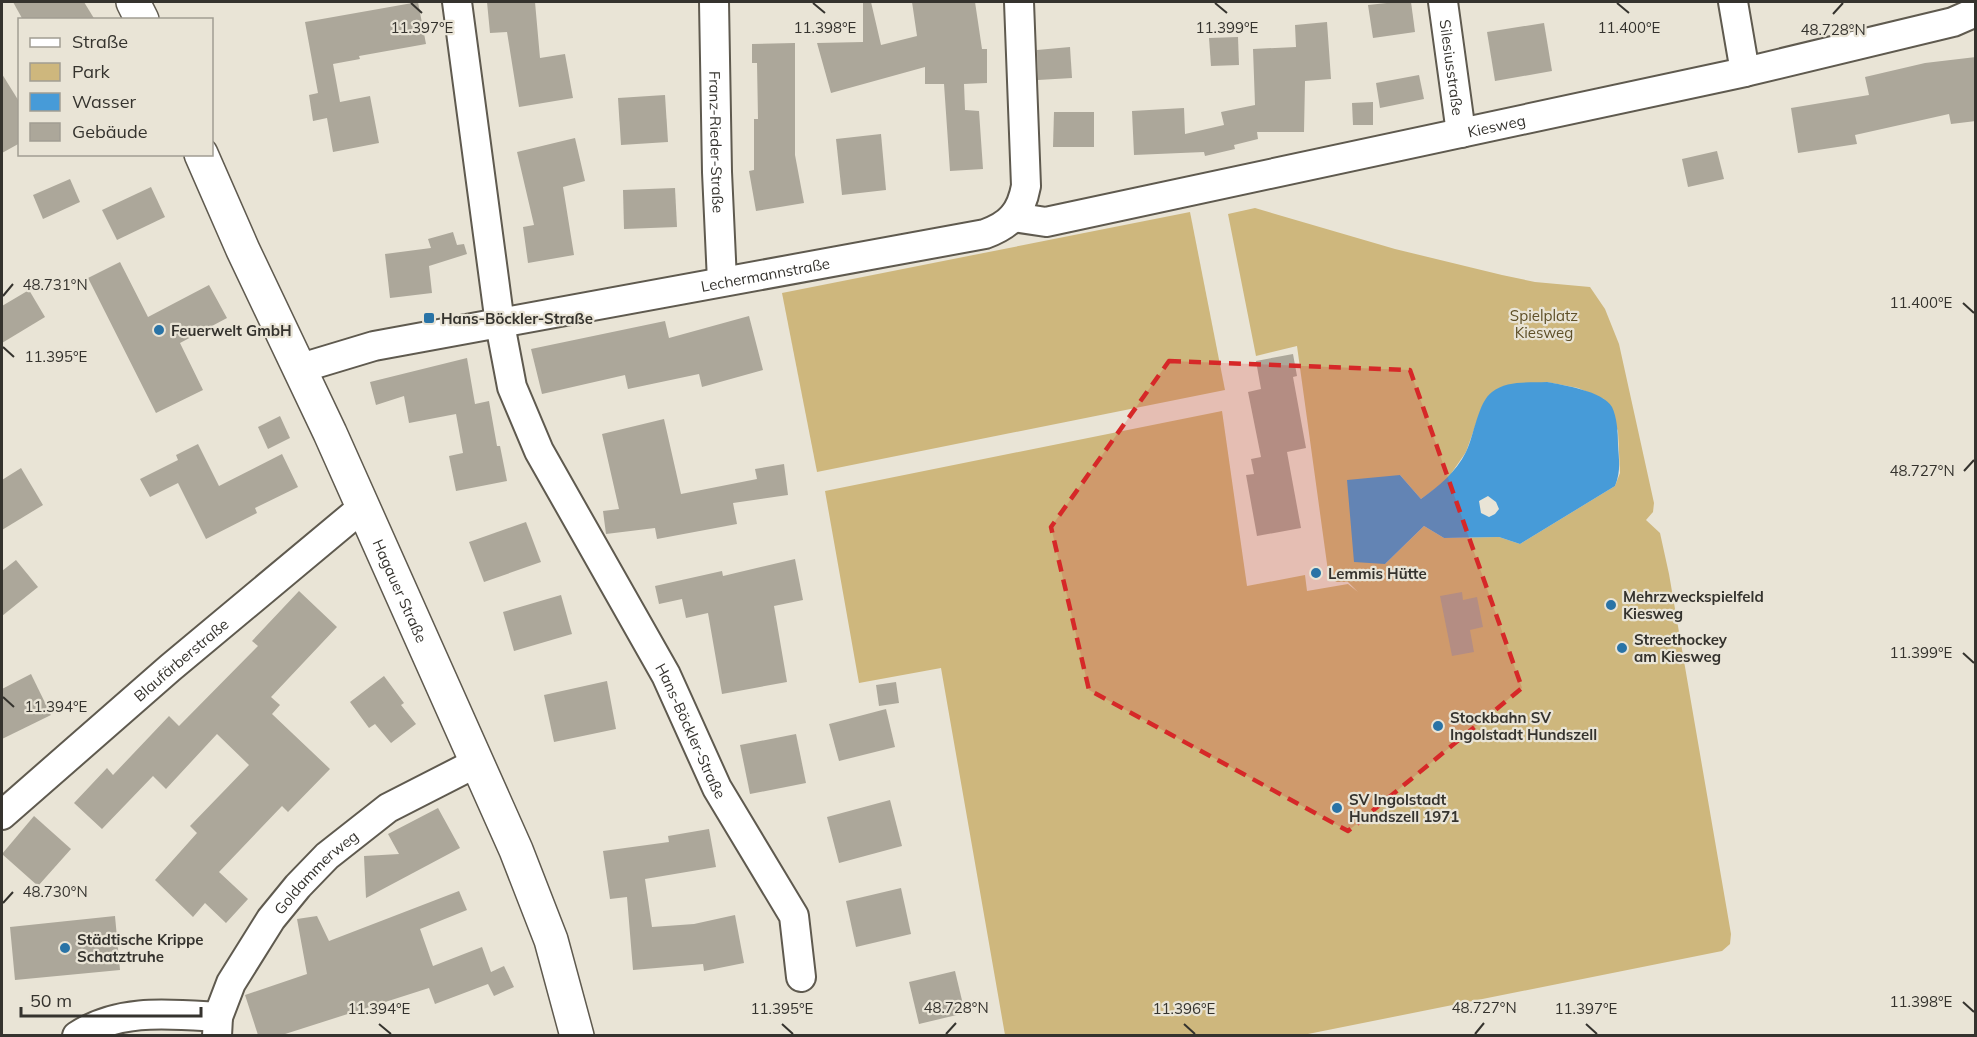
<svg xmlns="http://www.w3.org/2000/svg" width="1977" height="1037" font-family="Mulish,sans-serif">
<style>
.green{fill:#ceb77d;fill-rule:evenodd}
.water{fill:#479bd8;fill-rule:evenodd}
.building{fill:#aca79a}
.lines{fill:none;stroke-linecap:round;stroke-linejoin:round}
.street-casing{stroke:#5f5a4f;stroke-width:32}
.secondary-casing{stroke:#5f5a4f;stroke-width:36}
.street{stroke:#fff;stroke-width:28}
.secondary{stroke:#fff;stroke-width:33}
.marked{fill:#d62828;fill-opacity:0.2;stroke:#d62828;stroke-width:4.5;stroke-dasharray:12 8;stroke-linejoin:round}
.ticks{fill:none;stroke:#35332e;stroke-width:2}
.poi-dot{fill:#2973a6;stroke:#e9e4d6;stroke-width:2}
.labels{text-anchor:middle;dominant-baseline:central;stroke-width:4.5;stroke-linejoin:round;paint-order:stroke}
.street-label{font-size:15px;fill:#35332e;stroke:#e9e4d6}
.park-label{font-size:15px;fill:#5e4f27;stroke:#e9e4d6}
.poi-label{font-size:15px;font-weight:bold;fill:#35332e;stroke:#e9e4d6;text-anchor:start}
.ticks-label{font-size:15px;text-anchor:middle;fill:#35332e;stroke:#e9e4d6;stroke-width:4.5;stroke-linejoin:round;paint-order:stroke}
</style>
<rect width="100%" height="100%" fill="#e9e4d6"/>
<!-- green -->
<g class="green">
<path d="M1255,208L1395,249L1502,275L1535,282L1590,287L1605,309L1619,344L1654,503L1653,512L1646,520L1660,533L1669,574L1731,934L1730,944L1722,951L1303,1035H1005L941,668L859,683L825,491L1222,411L1247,586L1305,575L1307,591L1348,584L1358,592L1348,582H1336L1328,571L1297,346L1256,356L1228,214ZM1547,382L1578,388L1604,399L1618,431L1620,473L1615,486L1520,544L1499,537L1444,538L1424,526L1385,564L1400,475L1421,499L1446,481L1466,452L1482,407Z"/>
<polygon points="1190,212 1225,390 817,472 782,293"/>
</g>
<!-- water -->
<path class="water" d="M1547,382C1563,385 1603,391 1612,407C1617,417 1618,433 1618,444C1619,461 1621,471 1615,486L1520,544L1499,537L1444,538L1424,526L1385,564L1354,562L1347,480L1400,475L1421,499C1439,486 1456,472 1466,452C1474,436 1478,402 1492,392C1507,380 1529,383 1547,382ZM1488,496L1496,502L1499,509L1495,514L1489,517L1481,513L1479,501Z"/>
<!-- building -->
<g class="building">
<polygon points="13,2 84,2 95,20 23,20"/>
<polygon points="418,2 426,44 359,56 360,59 333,64 340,102 370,96 379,143 333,152 327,118 313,121 309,95 318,93 305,22"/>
<polygon points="487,2 535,2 540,58 565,54 573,98 519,107 507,32 490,33"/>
<polygon points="863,2 871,2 881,45 917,36 912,2 975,2 982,49 987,49 987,83 964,84 965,110 979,111 983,169 950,171 944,84 925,84 925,67 831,93 817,43 863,42"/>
<polygon points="1396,2 1411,2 1415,32 1373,38 1368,5"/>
<polygon points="1327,22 1331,79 1305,81 1304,132 1257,132 1258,139 1234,145 1235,149 1205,156 1204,152 1134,155 1132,111 1184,108 1185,134 1224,125 1221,112 1255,105 1253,49 1296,47 1295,25"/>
<polygon points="1544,23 1552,71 1495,81 1487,32"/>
<polygon points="1238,37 1239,65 1211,66 1209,38"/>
<polygon points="795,43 795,155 804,203 756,211 749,171 754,170 754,119 758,119 757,63 752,63 752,44"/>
<polygon points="1070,47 1072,78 1038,80 1037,50"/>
<polygon points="1976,57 1976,121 1951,124 1949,114 1855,135 1857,144 1798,153 1791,108 1869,95 1865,77 1925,63"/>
<polygon points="2,74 20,103 20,143 2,153"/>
<polygon points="1419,75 1424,99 1380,108 1376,83"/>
<polygon points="665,95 668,142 621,145 618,98"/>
<polygon points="1373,102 1373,125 1353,125 1352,103"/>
<polygon points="1054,112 1094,112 1094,147 1053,147"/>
<polygon points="881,134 886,190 842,195 836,139"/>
<polygon points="575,138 585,181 563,187 574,255 528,263 523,227 534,225 517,152"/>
<polygon points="1717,151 1724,179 1688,187 1682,159"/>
<polygon points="70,179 80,202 43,219 33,195"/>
<polygon points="151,187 165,217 117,240 102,210"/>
<polygon points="675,188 677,227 624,229 623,190"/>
<polygon points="453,232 457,245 464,244 467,254 429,266 432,293 390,298 385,254 431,248 428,239"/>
<polygon points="120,262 148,317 209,285 227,318 180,343 203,390 156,413 88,278"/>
<polygon points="29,290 45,317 2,343 2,306"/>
<polygon points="749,316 763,370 702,387 699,374 628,389 625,375 542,394 531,349 665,321 669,338"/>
<polygon points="1293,354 1297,376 1293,377 1306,448 1287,452 1301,528 1257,536 1246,475 1254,474 1251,459 1261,457 1248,392 1261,389 1256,361"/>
<polygon points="467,358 475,404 489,401 497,446 500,446 507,481 456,491 449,456 463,453 456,414 409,423 404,396 376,405 370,382"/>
<polygon points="280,416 290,438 268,449 258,427"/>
<polygon points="664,419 681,494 757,479 755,469 784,464 788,495 733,503 737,524 657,539 655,528 606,534 603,511 619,509 602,434"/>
<polygon points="198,444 219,486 282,454 298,487 255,508 257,513 206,539 178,483 150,497 140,479 178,460 176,455"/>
<polygon points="21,468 43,505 2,530 2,480"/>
<polygon points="526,522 541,562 484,582 469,542"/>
<polygon points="795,559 803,600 774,606 787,682 722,694 708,613 686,618 682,599 659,604 655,586 722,571 723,576"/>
<polygon points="16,560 38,587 2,616 2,571"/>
<polygon points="299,591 337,627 271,697 280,705 272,714 330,769 288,812 282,806 219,872 248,899 226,923 205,903 193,917 155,880 197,833 190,826 249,765 217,734 166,789 153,776 102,829 74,803 107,768 113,775 169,716 179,726 258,646 252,641"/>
<polygon points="1462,592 1463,600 1477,597 1483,627 1470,630 1474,652 1452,656 1440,596"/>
<polygon points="561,595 572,634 514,651 503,612"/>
<polygon points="31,674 51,715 2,739 2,689"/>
<polygon points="384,676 404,703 401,705 416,724 391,743 375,724 369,728 350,702"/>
<polygon points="607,681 616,729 554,742 544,695"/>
<polygon points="896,682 899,703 879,706 876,685"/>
<polygon points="886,709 895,747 839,761 829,724"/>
<polygon points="796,734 806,783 750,794 740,745"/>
<polygon points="890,800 902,846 839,863 827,817"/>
<polygon points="438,808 460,848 366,898 364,856 399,854 388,834"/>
<polygon points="34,816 71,849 38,886 2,854"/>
<polygon points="709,829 716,867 645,879 652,927 694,924 735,915 744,963 704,971 703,964 633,970 627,897 610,899 603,851 669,842 668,836"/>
<polygon points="901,888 911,934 856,947 846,901"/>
<polygon points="459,891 467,910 420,929 433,966 482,947 491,972 504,966 514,987 494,996 488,984 435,1004 429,988 282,1035 258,1035 245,995 307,974 297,919 317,916 329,941"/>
<polygon points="115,916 120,970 15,980 10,927"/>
<polygon points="955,971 965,1013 919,1024 909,982"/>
</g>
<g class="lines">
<defs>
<g id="street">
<path id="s1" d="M457,2L500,324L512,387L539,451L666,675L717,788L794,916L801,977"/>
<path id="s2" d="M714,2L717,172L722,281"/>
<path id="s3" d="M1443,2L1461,133"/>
<polyline points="1733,2 1745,72"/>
<path id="s4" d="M1013,217L1046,222L1745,72L1953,22L1976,12"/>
<path id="s5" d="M301,368L374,346L985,234C1010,225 1021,213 1026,186L1019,2"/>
<path id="s6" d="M2,815L170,668L363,507"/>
<path d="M77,1036C119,1008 170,1014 218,1017"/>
<path id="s7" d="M217,1036L218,1017L231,983L271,919L298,886L327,856L388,808L478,762"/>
</g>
<g id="secondary">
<polyline points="133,2 142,20"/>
<path id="s8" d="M201,154L243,250L330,433L516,850L551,940L577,1036"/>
</g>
</defs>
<!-- street casing -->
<use href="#street" class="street-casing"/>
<!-- secondary casing -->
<use href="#secondary" class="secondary-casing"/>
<!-- street -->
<use href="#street" class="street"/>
<!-- secondary -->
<use href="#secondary" class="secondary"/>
</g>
<!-- marked area -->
<path class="marked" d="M1169,361L1410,370L1522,688L1348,831L1089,690L1051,527Z"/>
<!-- ticks -->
<path class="ticks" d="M411,3L422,13M813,3L825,13M1215,3L1227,13M1617,3L1629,13M1833,14L1843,3M3,296L13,284M1963,303L1974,313M3,347L14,357M1964,471L1974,460M1963,653L1974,663M3,697L14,707M3,903L13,892M1963,1002L1974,1012M379,1024L391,1034M782,1024L793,1034M1184,1024L1195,1034M1586,1024L1597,1034M946,1034L956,1023M1475,1034L1484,1023"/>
<!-- markers -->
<g class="poi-dot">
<rect x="423" y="312" width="12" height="12" rx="3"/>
<circle cx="159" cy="330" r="6"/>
<circle cx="1316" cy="573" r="6"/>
<circle cx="1611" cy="605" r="6"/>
<circle cx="1622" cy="648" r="6"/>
<circle cx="1438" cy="726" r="6"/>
<circle cx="1337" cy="808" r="6"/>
<circle cx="65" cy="948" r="6"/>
</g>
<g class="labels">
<!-- street labels -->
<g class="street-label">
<text stroke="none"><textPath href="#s3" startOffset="66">Silesiusstraße</textPath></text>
<text stroke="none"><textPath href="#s4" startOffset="494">Kiesweg</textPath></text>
<text stroke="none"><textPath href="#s2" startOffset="140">Franz-Rieder-Straße</textPath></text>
<text stroke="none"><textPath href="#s5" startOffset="474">Lechermannstraße</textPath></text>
<text stroke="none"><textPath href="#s8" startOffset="480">Hagauer Straße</textPath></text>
<text stroke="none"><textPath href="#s6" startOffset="237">Blaufärberstraße</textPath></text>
<text stroke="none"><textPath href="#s1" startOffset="777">Hans-Böckler-Straße</textPath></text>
<text stroke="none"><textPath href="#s7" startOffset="196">Goldammerweg</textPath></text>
</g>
<!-- park labels -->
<g class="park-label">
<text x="1544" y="315">Spielplatz<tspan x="1544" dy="17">Kiesweg</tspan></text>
</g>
<!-- poi labels -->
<g class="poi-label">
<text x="441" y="318">Hans-Böckler-Straße</text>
<text x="171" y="330">Feuerwelt GmbH</text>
<text x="1328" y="573">Lemmis Hütte</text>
<text x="1623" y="596">Mehrzweckspielfeld<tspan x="1623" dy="17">Kiesweg</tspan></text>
<text x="1634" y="639">Streethockey<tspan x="1634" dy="17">am Kiesweg</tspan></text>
<text x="1450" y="717">Stockbahn SV<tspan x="1450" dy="17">Ingolstadt Hundszell</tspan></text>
<text x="1349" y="799">SV Ingolstadt<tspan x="1349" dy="17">Hundszell 1971</tspan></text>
<text x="77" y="939">Städtische Krippe<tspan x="77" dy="17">Schatztruhe</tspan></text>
</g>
</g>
<g class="ticks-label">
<text x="422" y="33">11.397°E</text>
<text x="1227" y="33">11.399°E</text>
<text x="825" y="33">11.398°E</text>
<text x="1629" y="33">11.400°E</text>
<text x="1833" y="35">48.728°N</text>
<text x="55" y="290">48.731°N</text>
<text x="1921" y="308">11.400°E</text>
<text x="56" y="362">11.395°E</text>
<text x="1922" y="476">48.727°N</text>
<text x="1921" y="658">11.399°E</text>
<text x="56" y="712">11.394°E</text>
<text x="55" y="897">48.730°N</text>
<text x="1921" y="1007">11.398°E</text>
<text x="956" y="1013">48.728°N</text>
<text x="1484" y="1013">48.727°N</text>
<text x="379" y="1014">11.394°E</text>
<text x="782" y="1014">11.395°E</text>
<text x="1184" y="1014">11.396°E</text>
<text x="1586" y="1014">11.397°E</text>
</g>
<!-- border -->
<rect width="1977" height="1037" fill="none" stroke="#35332e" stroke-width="6"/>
<!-- legend -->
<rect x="18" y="18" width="195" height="138" fill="#e9e4d6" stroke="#a19d93" stroke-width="1.5"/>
<rect x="30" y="38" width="30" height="9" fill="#ffffff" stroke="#a19d93" stroke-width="1.5"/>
<text x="72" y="48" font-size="18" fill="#35332e">Straße</text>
<rect x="30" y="63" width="30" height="18" fill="#ceb77d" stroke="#a19d93" stroke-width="1.5"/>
<text x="72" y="78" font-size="18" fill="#35332e">Park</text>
<rect x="30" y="93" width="30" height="18" fill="#479bd8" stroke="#a19d93" stroke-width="1.5"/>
<text x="72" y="108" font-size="18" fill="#35332e">Wasser</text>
<rect x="30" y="123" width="30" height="18" fill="#aca79a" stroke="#a19d93" stroke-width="1.5"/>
<text x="72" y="138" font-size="18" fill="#35332e">Gebäude</text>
<!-- scale -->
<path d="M21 1007v9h180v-9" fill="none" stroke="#35332e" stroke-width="3"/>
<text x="30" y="1007" font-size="18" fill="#35332e" stroke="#e9e4d6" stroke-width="4.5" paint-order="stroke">50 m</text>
</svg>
